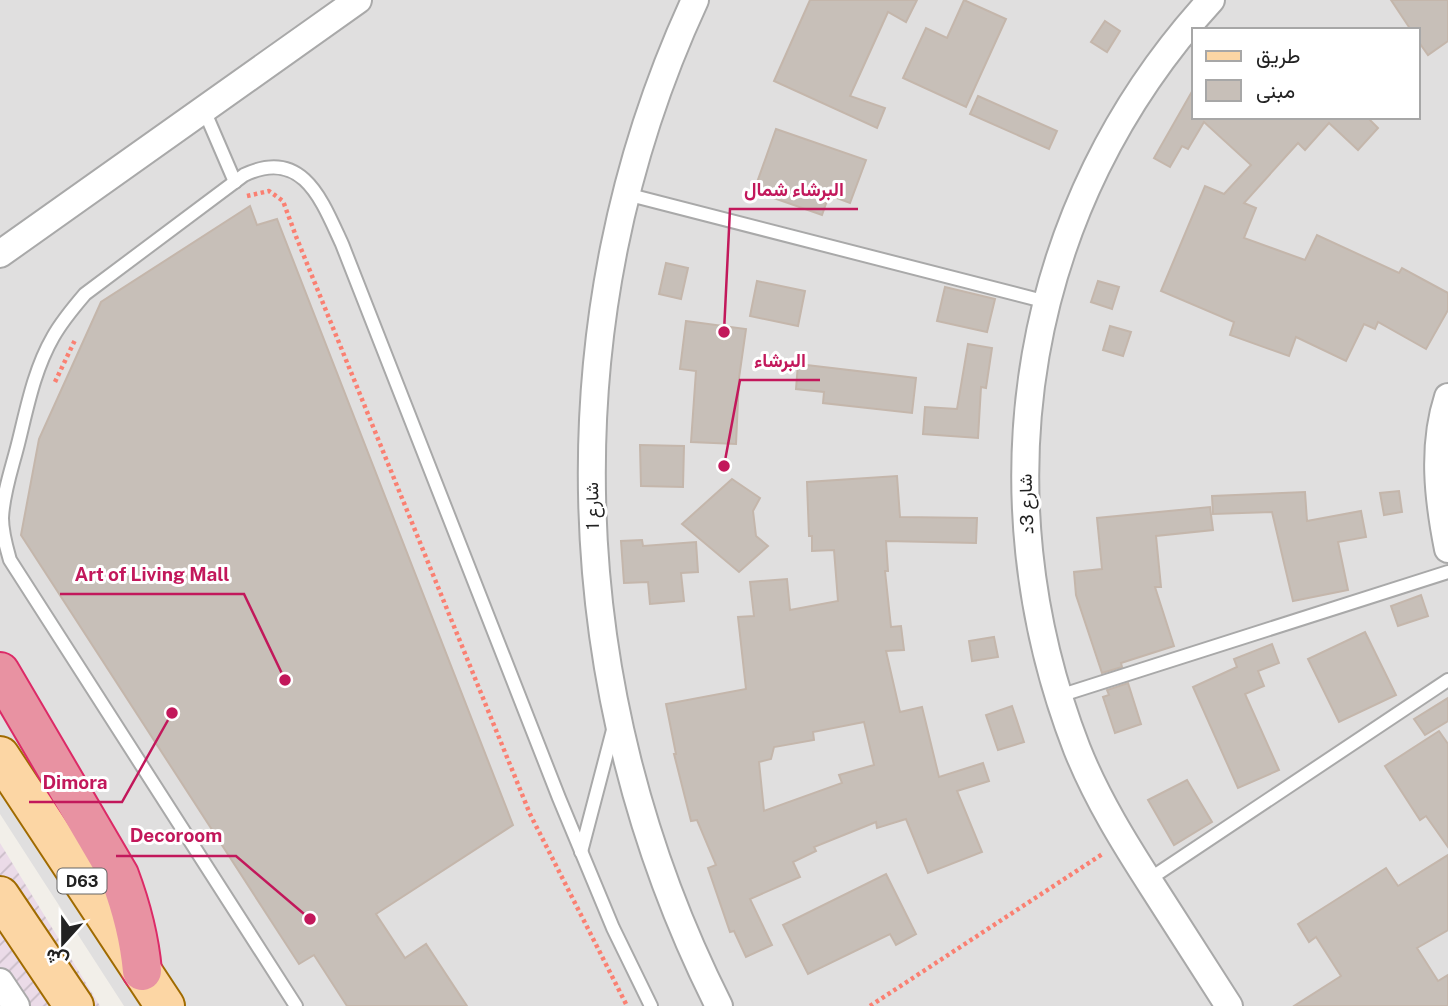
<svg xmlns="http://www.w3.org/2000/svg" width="1448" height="1006" font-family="'Public Sans',Vazirmatn,sans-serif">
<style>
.residential{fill:#e0dfdf;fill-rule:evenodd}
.industrial{fill:url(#industrial-furrows)}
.building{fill:#c7bfb8;stroke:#c4b6ab;stroke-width:2;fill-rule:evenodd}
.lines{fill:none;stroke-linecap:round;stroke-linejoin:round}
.service-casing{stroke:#a9a9a9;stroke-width:16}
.minor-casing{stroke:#a9a9a9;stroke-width:30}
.primary-casing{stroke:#a06b00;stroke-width:42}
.motorway-casing{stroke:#dc2a67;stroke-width:42}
.path{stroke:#fa8072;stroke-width:4.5;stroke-dasharray:3.5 3.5;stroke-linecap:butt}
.service{stroke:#fff;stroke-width:12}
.minor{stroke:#fff;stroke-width:26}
.primary{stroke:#fcd6a4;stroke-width:38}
.motorway{stroke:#e892a2;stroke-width:38}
.labels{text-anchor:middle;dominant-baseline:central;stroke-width:6;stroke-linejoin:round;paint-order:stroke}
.shield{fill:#fff;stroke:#646464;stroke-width:2}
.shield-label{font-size:16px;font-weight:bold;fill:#222}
.street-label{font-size:18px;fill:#222;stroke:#fff}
.leader{fill:none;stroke:#c2185b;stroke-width:2.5}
.callout-dot{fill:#c2185b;stroke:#fff;stroke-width:2.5}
.callout-label{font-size:19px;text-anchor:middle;font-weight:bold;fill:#c2185b;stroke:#fff;stroke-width:6;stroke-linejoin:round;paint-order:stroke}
</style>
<defs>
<pattern id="industrial-furrows" width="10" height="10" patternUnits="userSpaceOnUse" patternTransform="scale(1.75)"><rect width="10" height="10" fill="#ebdbe8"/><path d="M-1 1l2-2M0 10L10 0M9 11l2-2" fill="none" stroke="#c9bcc7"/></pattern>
</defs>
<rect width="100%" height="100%" fill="#f2efe9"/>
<!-- residential -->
<path class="residential" d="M0,0H1448V1006H124L0,814ZM1194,30H1418V117H1194Z"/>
<!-- industrial -->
<polygon class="industrial" points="0,843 100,1006 0,1006"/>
<!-- building -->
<g class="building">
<polygon points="810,0 917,0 906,22 888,12 850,96 885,108 877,128 774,81"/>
<polygon points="964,0 1006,19 966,107 903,78 926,28 947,38"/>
<polygon points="1391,0 1448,0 1448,41 1428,55 1418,41 1418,30 1411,30"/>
<polygon points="1105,21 1120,31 1107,52 1091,42"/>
<polygon points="1194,88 1194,117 1367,117 1378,128 1358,150 1329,123 1305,150 1298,143 1244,203 1256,208 1244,238 1305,260 1317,235 1399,273 1402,268 1448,293 1448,310 1426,349 1378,322 1375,329 1364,324 1346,361 1296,337 1289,356 1230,335 1234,322 1161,291 1205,186 1224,194 1251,165 1204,122 1188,149 1182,146 1170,167 1154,158"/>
<polygon points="978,96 1057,131 1049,149 970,114"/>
<polygon points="776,129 866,160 850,203 829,195 822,215 754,191"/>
<polygon points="250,206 257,225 277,219 513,825 376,914 405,958 426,944 467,1006 347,1006 314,955 299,964 21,535 39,439 101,302"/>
<polygon points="666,263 688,268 681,299 659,294"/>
<polygon points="757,281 805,291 798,326 750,316"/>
<polygon points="1098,281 1119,287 1112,309 1091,302"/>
<polygon points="945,287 995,299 987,332 937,321"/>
<polygon points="686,321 746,329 739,378 736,444 691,442 696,371 680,369"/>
<polygon points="1110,326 1131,332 1123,356 1103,350"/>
<polygon points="968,344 992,348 986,388 981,387 978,438 923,434 925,407 957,409"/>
<polygon points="798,364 916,378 912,413 823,403 824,392 796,389"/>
<polygon points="640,445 684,446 683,487 641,486"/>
<path d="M897,476L900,517L977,518L976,543L886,541L888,571H885L891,627L901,626L904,650L886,651L900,712L922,707L939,777L983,763L989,781L957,791L982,852L928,873L906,819L877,828L876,822L814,847L816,851L793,862L800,877L750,899L772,945L746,957L734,931L730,932L708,868L716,865L697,820L691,821L674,754H676L666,704L746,689L738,617L754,616L750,582L787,579L790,610L838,601L834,550L812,551V536H809L807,482ZM864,722L874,765L839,775L842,783L764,811L759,762L771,759L774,747L814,740L813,732Z"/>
<polygon points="732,479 760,498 753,511 756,536 768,546 739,572 682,524"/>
<polygon points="1399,491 1402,512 1384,515 1380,493"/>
<polygon points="1305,492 1307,521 1361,511 1366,537 1338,542 1348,590 1293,601 1272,512 1213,514 1212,496"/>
<polygon points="1210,507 1213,530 1156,536 1161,587 1155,587 1174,646 1121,663 1122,667 1102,673 1076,595 1074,572 1102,569 1097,518"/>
<polygon points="642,540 643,546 696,542 698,572 681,573 684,601 650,604 648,582 624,583 621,541"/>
<polygon points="1421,595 1428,616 1398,626 1391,606"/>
<polygon points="1365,632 1396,695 1339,722 1308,659"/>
<polygon points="994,637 998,657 972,661 969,641"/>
<polygon points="1272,644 1279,663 1258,671 1264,686 1245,694 1279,770 1238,788 1193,687 1237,667 1234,659"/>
<polygon points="1128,683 1141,724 1115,733 1103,697 1109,695 1107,690"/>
<polygon points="1448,698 1448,721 1425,735 1414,719"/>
<polygon points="1012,706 1024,742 998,750 986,715"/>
<polygon points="1439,731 1448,744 1448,847 1426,816 1420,820 1385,766"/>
<polygon points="1187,780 1212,822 1174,845 1148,800"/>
<polygon points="1448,855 1448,930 1417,948 1438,981 1448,975 1448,1006 1294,1006 1341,976 1316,937 1309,942 1298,924 1386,868 1398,886"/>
<polygon points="886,874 916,934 896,945 890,934 808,974 783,925"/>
</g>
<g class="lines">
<defs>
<g id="service">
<polyline points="204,110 235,182"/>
<polyline points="626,194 1047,302"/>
<polyline points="1059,696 1448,572"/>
<polyline points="581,852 614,726"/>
<polyline points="1148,880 1448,680"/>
<path d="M296,1006L10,560C6,546 2,533 2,518C3,493 12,468 18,444C27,408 34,370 53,337C62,321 73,308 85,294L244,175C303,147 322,201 342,244L559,798L613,928L651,1006"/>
</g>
<g id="minor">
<path d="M695,0C547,319 561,693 719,1006"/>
<path d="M1211,0C1022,206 977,491 1077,749C1097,799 1125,844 1154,889C1179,928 1204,967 1229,1006"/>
<polyline points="0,254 358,0"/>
<path d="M1448,397C1432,446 1438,499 1448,549"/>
<polyline points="0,982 16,1006"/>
</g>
<g id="primary">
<polyline points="0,756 165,1006"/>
<polyline points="0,896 74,1006"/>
</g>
<path id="motorway" d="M0,672L119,875C131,907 139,937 142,971"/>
</defs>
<!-- service casing -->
<use href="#service" class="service-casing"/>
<!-- minor casing -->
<use href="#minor" class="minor-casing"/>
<!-- primary casing -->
<use href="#primary" class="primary-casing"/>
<!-- motorway casing -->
<use href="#motorway" class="motorway-casing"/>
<!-- path -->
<g class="path">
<polyline points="247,196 269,191 283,201 297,239 530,814 627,1006"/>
<polyline points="55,382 75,340"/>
<polyline points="870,1006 1104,853"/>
</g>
<!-- service -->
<use href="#service" class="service"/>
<!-- minor -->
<use href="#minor" class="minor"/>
<!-- primary -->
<use href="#primary" class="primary"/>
<!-- motorway -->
<use href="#motorway" class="motorway"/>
</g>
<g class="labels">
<!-- shield labels -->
<rect class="shield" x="57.5" y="868.5" width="49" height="25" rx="5"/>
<g class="shield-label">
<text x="82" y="881">D63</text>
</g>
<!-- street labels -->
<g class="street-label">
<text transform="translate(1026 504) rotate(-92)">شارع 3د</text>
<text transform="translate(592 506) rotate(-91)">شارع 1</text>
</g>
</g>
<!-- callouts -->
<path class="leader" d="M724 332L730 209H858M724 466L740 380H820M285 680L244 594H60M172 713L122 802H29M310 919L236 856H116"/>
<g class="callout-dot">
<circle cx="724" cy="332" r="7"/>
<circle cx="724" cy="466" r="7"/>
<circle cx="285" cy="680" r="7"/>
<circle cx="172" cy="713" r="7"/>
<circle cx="310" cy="919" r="7"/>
</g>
<g class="callout-label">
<text x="794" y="196">البرشاء شمال</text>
<text x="780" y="367">البرشاء</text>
<text x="152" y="581">Art of Living Mall</text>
<text x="75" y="789">Dimora</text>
<text x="176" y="842">Decoroom</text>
</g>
<!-- legend -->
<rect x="1192" y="28" width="228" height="91" fill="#ffffff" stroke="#a7a7a7" stroke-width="2"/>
<rect x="1206" y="51" width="35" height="10" fill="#fcd6a4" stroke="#a7a7a7" stroke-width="2"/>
<text x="1256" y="63" font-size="21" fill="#222222">طريق</text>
<rect x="1206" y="80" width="35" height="21" fill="#c7bfb8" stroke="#a7a7a7" stroke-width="2"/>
<text x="1256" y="98" font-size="21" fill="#222222">مبنى</text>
<!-- north arrow -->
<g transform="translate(63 943) rotate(201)" stroke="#ffffff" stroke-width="5" paint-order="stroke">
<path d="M0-5L12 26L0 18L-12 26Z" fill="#222222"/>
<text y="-10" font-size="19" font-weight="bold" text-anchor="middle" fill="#222222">ش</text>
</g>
</svg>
